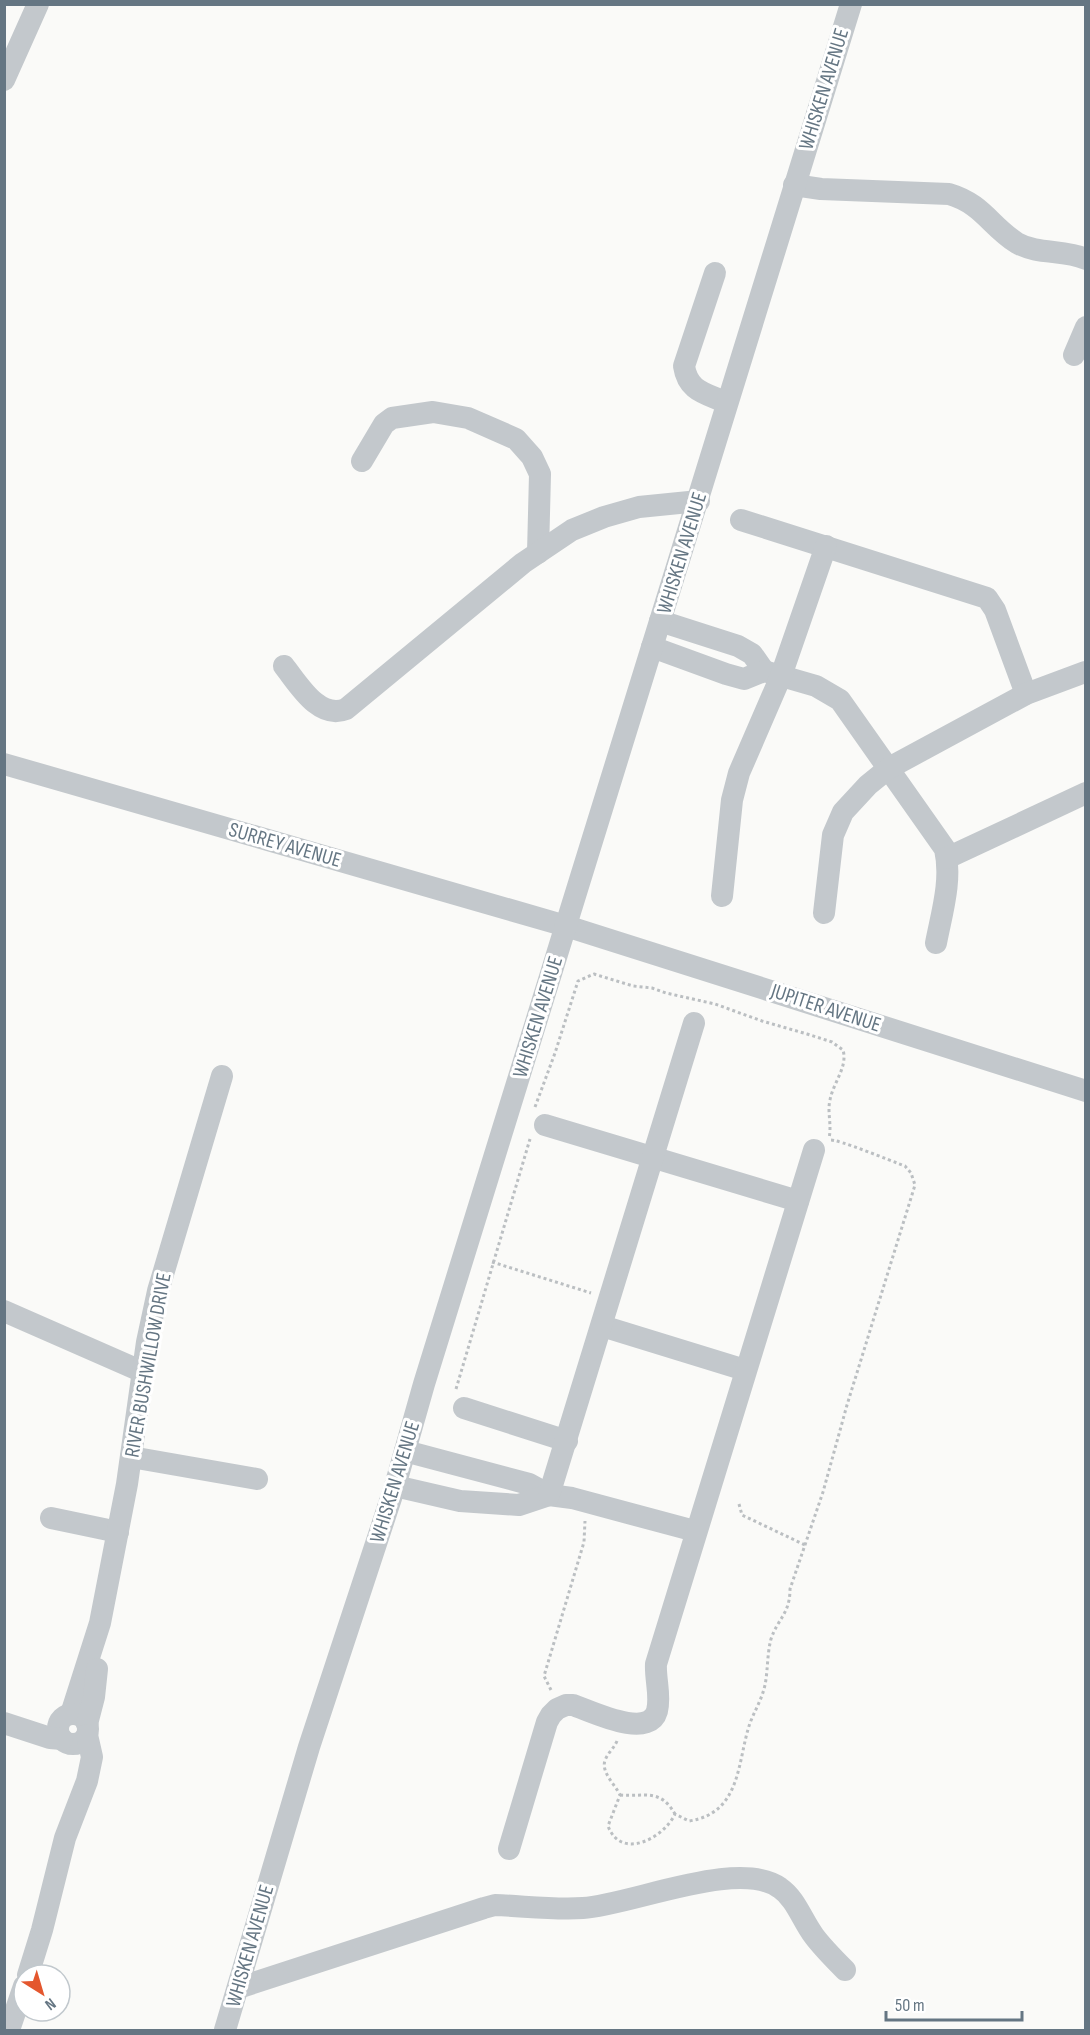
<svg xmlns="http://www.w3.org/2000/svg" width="1090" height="2035" font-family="'Sofia Sans Condensed',sans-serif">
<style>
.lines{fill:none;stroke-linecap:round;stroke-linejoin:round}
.path{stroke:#bbbfc2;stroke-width:3;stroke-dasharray:3 3;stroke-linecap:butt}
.minor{stroke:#c3c8cc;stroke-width:22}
.labels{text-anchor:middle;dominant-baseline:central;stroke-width:6;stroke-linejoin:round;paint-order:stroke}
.street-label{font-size:21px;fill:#657683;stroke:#fff}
</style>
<rect width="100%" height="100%" fill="#fafaf8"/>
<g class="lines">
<!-- path -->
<g class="path">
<path d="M535,1107L555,1053L578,981L594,974L633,986L652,988L666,993L715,1004L762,1021L807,1034L832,1042L843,1050C848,1067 833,1083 830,1100C827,1112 832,1125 829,1138"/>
<polyline points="492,1262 591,1293"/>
<polyline points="456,1389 530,1139"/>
<polyline points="739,1504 742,1515 805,1545"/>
<polyline points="551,1690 544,1676 584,1542 585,1521"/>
<path d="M617,1741C614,1748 609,1752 606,1758C599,1771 615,1784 620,1795L608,1826C621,1861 664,1838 675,1814L689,1821C742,1813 737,1761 750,1723C755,1710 762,1699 765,1685C768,1670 767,1654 771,1639C778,1618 790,1614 790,1589L823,1492L847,1405L915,1185L911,1173L905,1166C891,1161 838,1139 830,1140"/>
<path d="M620,1795C645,1797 660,1788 675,1814"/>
</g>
<!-- minor -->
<g class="minor">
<polyline points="4,80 38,4"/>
<path d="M794,185L821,189L949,194C983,204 990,226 1017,243C1038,255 1064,249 1086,259"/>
<path d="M715,273L684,366C688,392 706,393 727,403"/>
<polyline points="1074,355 1086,327"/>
<polyline points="362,461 384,424 392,418 433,412 468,418 516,439 532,457 540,474 538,553"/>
<polyline points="741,520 987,598 995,610 1026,694"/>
<polyline points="660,621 738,646 752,654 764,671"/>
<path d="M652,647L726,674L744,679L764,671L816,686L840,700L945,849C952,880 942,912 936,943"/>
<path d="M284,666C299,685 319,720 346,709L523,563L572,530L604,517L639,507L699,501"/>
<polyline points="4,764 566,926 1086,1091"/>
<polyline points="947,858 1086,793"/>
<polyline points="722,896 732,800 739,773 781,676 826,546"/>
<polyline points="824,913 833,835 843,812 868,785 889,768 1026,694 1085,672"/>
<polyline points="545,1125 798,1201"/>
<polyline points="4,1311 143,1372"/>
<polyline points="602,1326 745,1370"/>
<polyline points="464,1408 567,1441"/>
<polyline points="405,1451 529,1484 549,1495 572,1498 695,1531"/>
<polyline points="131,1457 257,1479"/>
<polyline points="395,1486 460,1501 519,1505 549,1495"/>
<polyline points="549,1495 694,1023"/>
<polyline points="51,1518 118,1532"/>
<polyline points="71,1714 100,1623 127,1484 147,1342 158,1291 222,1076"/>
<circle cx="73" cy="1729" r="15"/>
<polyline points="4,1723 50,1738 62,1739"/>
<polyline points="87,1724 94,1697 97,1669"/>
<path d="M509,1849L547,1722L551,1715L557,1709L566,1705H573C591,1711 649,1740 657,1711C661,1696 655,1679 656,1664L814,1150"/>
<polyline points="28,1975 42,1930 65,1838 87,1781 92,1757 87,1735"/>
<path d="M238,1988L484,1908L495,1905C524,1906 554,1910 583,1908C631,1905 739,1858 780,1888C796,1899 802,1920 814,1936C823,1948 834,1959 845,1970"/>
<polyline points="9,2030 24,1986"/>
<polyline points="225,2030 309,1747 395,1486 424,1384 851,4"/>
</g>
</g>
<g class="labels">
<!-- street labels -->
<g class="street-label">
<text transform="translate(824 89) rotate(-73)">WHISKEN AVENUE</text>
<text transform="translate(682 553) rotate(-73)">WHISKEN AVENUE</text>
<text transform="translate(285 845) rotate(16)">SURREY AVENUE</text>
<text transform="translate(826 1008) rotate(18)">JUPITER AVENUE</text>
<text transform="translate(538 1017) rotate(-73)">WHISKEN AVENUE</text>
<text transform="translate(148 1365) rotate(-80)">RIVER BUSHWILLOW DRIVE</text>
<text transform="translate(395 1482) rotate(-73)">WHISKEN AVENUE</text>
<text transform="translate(250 1946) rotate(-74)">WHISKEN AVENUE</text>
</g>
</g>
<!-- border -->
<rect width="1090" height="2035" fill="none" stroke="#657683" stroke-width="12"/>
<!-- north arrow -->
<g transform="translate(42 1993) rotate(143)"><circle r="28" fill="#ffffff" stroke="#c1c8cd" stroke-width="1.5"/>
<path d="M0-4.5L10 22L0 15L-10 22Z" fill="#e4572e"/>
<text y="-9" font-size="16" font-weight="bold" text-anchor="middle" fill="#657683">N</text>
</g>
<!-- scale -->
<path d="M886 2011v9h136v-9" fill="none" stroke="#657683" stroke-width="3"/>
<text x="895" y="2011" font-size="18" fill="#657683" stroke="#ffffff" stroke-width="4.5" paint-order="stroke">50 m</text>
</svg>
